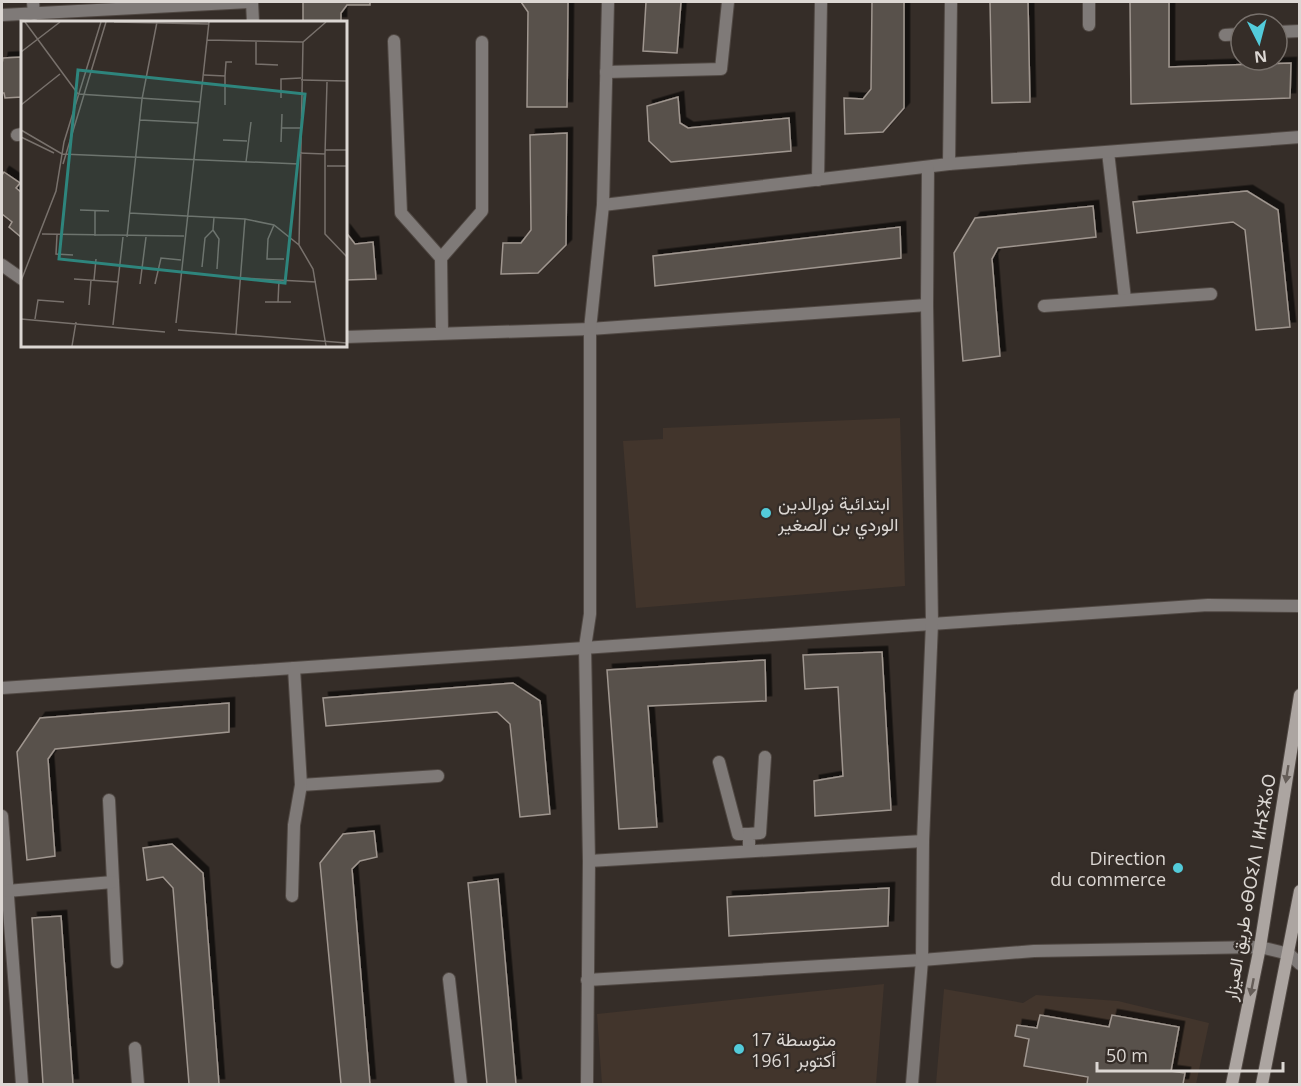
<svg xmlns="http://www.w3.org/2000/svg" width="1301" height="1086" font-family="'Open Sans',Vazirmatn,'Noto Sans Tifinagh',sans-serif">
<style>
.built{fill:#42352c}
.building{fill:#59514b;stroke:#9f968f;stroke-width:1.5;filter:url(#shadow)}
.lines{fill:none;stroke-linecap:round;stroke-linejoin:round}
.street-casing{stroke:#504843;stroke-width:14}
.secondary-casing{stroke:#504843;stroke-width:14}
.street{stroke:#7f7a78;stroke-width:12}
.secondary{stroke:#aca5a1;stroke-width:12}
.oneway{fill:#655d58}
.poi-dot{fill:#53cbda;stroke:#352d28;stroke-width:2}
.labels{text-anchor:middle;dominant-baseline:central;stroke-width:4.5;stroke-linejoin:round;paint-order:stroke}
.poi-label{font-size:18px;fill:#dcd7d3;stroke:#352d28;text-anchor:start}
.street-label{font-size:18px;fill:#dcd7d3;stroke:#352d28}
.inset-road{fill:none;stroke:#78716c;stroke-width:1.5}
.view{fill:#2e857d;fill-opacity:0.15;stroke:#2e857d;stroke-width:3}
.inset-edge{fill:none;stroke:#dcd7d3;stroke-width:3}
</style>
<defs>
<filter id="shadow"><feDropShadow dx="5.5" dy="-5.5" stdDeviation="0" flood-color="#0009"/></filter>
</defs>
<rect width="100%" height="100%" fill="#352d28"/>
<!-- built -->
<g class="built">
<polygon points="900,418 905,586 636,608 623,441 663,439 663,428"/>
<polygon points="884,984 876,1084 602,1084 597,1014"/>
<polygon points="944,989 1023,1003 1036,995 1118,1001 1209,1023 1196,1084 936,1084"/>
</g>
<!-- building -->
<g class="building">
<polygon points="303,2 370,2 370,5 347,5 341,13 341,22 303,22"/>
<polygon points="521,2 568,2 567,107 527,107 528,12"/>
<polygon points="646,2 681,2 677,53 643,51"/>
<polygon points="872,2 904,2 904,108 883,132 845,134 844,98 863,99 871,89"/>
<polygon points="990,2 1028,2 1030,102 992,103"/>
<polygon points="1130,2 1169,2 1169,67 1291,63 1290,98 1131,104"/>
<polygon points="22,57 22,97 5,98 4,93 2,93 2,64 3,58"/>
<polygon points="678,97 680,123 688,128 789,118 791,151 671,162 649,141 647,106"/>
<polygon points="567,133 566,245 538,273 501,274 503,243 521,243 531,230 530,135"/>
<polygon points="4,172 20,183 16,188 22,193 22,238 9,227 12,222 2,214 2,175"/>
<polygon points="1247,191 1278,210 1290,327 1256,330 1245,230 1233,222 1137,233 1133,202"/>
<polygon points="1093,206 1096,237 998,248 992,259 1000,356 963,361 954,253 975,218"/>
<polygon points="900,227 901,258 655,286 653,256"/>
<polygon points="345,231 355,244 373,242 376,279 345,280"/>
<polygon points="882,652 891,810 815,816 814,781 843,776 838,687 805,689 803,655"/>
<polygon points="765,660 766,701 648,706 657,827 619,829 607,670"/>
<polygon points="513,683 540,701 550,814 520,817 510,724 497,712 326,726 323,698"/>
<polygon points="229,703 229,732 55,749 48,759 55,856 27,860 17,752 40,718"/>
<polygon points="374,831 377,857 360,861 352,869 370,1084 341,1084 320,863 343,834"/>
<polygon points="172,844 203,873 219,1084 189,1084 173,888 163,877 147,880 143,848"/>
<polygon points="498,879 516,1084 487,1084 468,883"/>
<polygon points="889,888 888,926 729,936 727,897"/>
<polygon points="61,916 73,1084 43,1084 32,918"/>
<polygon points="1040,1015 1109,1027 1112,1015 1179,1027 1171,1071 1185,1073 1183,1084 1087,1084 1088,1077 1024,1066 1029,1039 1015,1036 1017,1025 1037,1028"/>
</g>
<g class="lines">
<defs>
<g id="street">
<polyline points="33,2 34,14"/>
<polyline points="252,2 253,22"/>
<polyline points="1089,2 1089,25"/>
<polyline points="2,15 249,2"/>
<polyline points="1277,32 1300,31"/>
<polyline points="1225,35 1241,34"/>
<polyline points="394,41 401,213 441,258"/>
<polyline points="606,72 721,69 728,2"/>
<polyline points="17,135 22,134"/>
<polyline points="1108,152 1125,299"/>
<polyline points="949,164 951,2"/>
<polyline points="818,180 821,2"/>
<polyline points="603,205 949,164 1300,137"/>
<polyline points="2,265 22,279"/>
<polyline points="1044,306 1211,294"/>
<polyline points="442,332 441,258 482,211 482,42"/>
<polyline points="345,337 590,329 927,305"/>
<polyline points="2,688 1208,605 1300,606"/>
<polyline points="719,762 738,834 749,834"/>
<polyline points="301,785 438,776"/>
<polyline points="109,800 117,962"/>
<polyline points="2,816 22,1084"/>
<polyline points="749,851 749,834 760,833 765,757"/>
<polyline points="589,861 923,841"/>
<polyline points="7,891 113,882"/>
<polyline points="292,896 294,825 301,785 294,668"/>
<polyline points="449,979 461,1084"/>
<polyline points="587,980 922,960 1034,951 1260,947 1289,954 1300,964"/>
<polyline points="135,1048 138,1084"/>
<polyline points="587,1084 589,861 585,647 590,614 590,329 603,205 608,2"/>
<polyline points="912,1084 922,960 923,841 932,623 927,305 928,167"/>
</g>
<g id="secondary">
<polyline points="1232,1084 1260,947 1300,695"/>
<polyline points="1262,1084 1300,891"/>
</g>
</defs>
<!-- street casing -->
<use href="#street" class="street-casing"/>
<!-- secondary casing -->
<use href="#secondary" class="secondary-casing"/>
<!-- street -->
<use href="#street" class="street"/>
<!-- secondary -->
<use href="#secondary" class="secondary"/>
</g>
<!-- one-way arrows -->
<defs><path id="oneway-solid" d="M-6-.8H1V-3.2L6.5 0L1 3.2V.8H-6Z" transform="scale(1.5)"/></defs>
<g class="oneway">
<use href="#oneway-solid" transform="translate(1287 774) rotate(99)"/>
<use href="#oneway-solid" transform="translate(1252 987) rotate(101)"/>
</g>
<!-- markers -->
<g class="poi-dot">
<circle cx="766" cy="513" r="6"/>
<circle cx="1178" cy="868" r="6"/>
<circle cx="739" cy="1049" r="6"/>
</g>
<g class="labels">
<!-- poi labels -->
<g class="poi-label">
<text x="778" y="503">ابتدائية نورالدين<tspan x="778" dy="21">الوردي بن الصغير</tspan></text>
<text x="1166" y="858" text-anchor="end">Direction<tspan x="1166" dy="21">du commerce</tspan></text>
<text x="751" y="1039">متوسطة 17<tspan x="751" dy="21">أكتوبر 1961</tspan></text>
</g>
<!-- street labels -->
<g class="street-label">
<text transform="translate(1249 887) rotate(-80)">طريق العيزار ⴰⴱⵔⵉⴷ ⵏ ⵍⵄⵉⵣⴰⵔ</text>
</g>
</g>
<!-- overview -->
<g transform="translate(21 21)">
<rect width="326" height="326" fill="#352d28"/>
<path class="inset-road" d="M4,1L57,73L180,81M93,1L188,3M186,19L282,21L305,1M235,21V43L257,44M0,31L39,1M183,54L204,55L205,41H211M204,55V84M280,59L326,60M260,77V58L280,57M0,84L39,53M119,99L177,102M260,107H279M0,109L41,133L278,143M0,116L33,132M202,119L226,120M260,121L261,93M304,129H326M278,132L304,133L306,61M304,133V213L326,236M225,141L230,101M42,143L85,1M306,145H326M59,189L88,190M74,190V215M108,192L224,198L253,204L278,224L292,248L305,325M253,204L247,218L246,238H263M192,209L198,218L196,248M21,213L163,215M36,214L35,233L52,234M106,216L121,78L136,1M278,224L282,21M181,246L184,217L192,209L193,196M220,257L295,261M53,258L97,261M73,259L75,238M0,260L35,170L43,121L80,1M119,263L125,216M134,263L140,237L160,239M244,281H270M257,281L258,259M68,284L70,259M0,298L144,311M14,298L17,279L43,281M155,302L188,1M92,304L102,216M157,309L326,322M215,313L224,198M51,325L55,301"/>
<path class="view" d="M57,49L284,73L264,262L38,238Z"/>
<rect width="326" height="326" class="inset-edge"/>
</g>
<!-- border -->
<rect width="1301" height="1086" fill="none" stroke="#dcd7d3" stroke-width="6"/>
<!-- north arrow -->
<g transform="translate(1259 42) rotate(174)"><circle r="28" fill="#352d28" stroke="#78716c" stroke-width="1.5"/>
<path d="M0-4.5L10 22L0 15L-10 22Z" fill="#53cbda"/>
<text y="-9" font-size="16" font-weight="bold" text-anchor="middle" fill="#dcd7d3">N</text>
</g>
<!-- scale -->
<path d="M1097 1062v9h186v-9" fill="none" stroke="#dcd7d3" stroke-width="3"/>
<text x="1106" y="1062" font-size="18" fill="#dcd7d3" stroke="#352d28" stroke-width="4.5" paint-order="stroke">50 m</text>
</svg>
